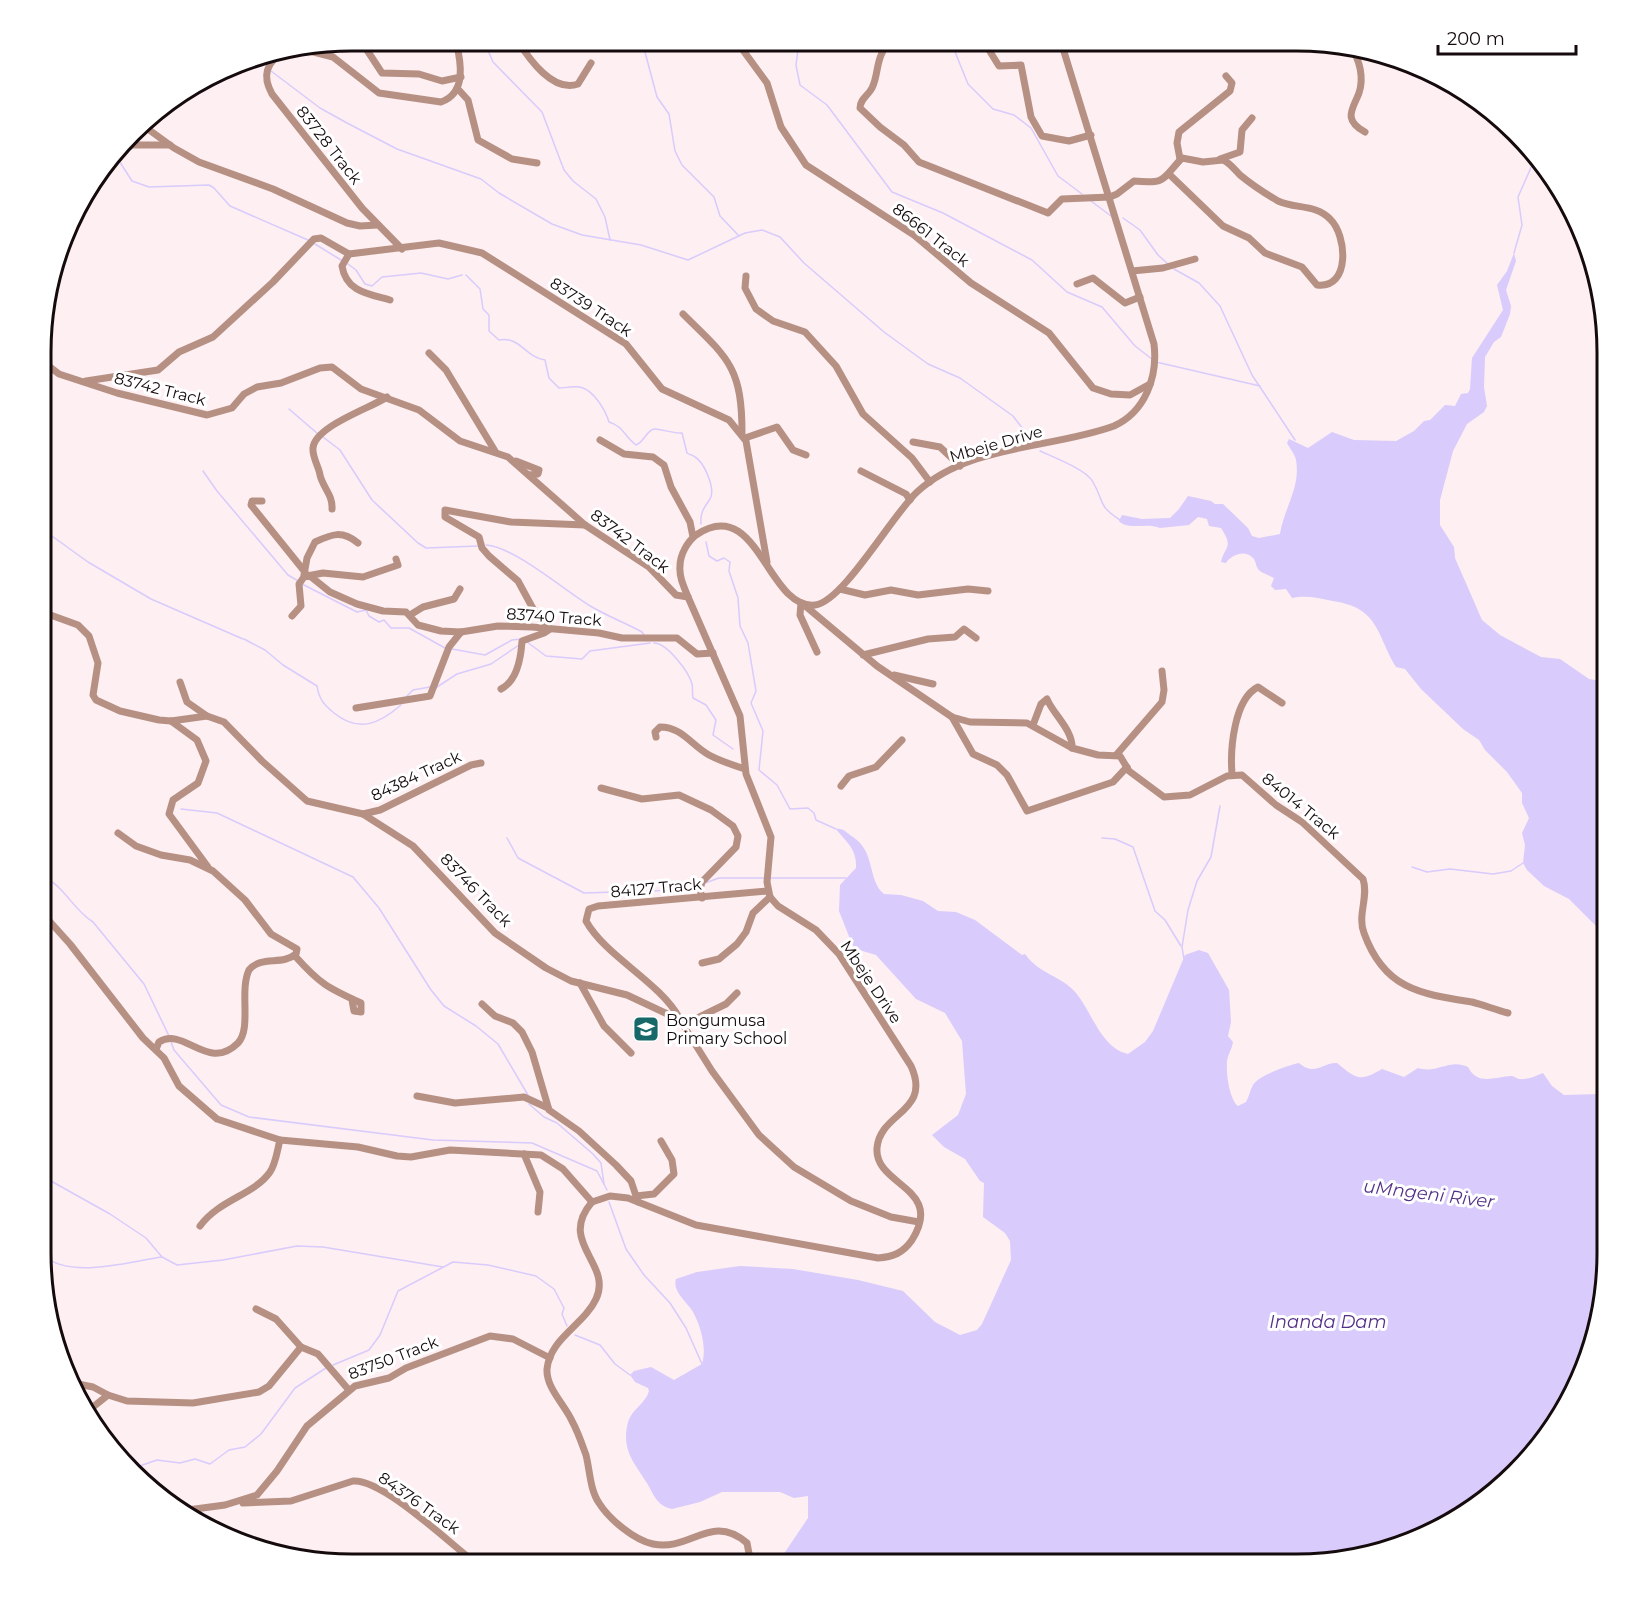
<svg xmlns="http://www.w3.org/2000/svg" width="1648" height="1605" font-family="Montserrat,sans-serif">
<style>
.water{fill:#d9cbfb}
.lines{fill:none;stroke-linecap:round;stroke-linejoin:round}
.stream{stroke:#d9cbfb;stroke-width:1.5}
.minor{stroke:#b79084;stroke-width:7}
.labels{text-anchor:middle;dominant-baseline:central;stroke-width:6;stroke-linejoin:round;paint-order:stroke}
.street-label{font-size:16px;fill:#150b0d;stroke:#fff}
.poi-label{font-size:16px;fill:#150b0d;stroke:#fff;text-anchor:start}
.water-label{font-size:18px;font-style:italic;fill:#533088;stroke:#fff}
.rim{fill:none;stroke:#150b0d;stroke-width:3}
</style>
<rect width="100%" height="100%" fill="#fdeff2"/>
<!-- water -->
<g class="water">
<path d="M1514,253L1516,261L1506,290L1511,306L1510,314L1501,337L1494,342L1485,357L1484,387L1487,406L1484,412L1467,424L1453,451L1440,500V525L1454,547L1455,558L1482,620L1500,635L1541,657L1560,659L1589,679L1607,682V937L1569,899L1544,886L1527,870L1523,863L1525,845L1522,833L1529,818L1522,803V793L1507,772L1485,750L1479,740L1463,729L1421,689L1405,669L1396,667C1376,633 1379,608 1333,601C1318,598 1306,595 1292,598L1286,589L1275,590L1271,586L1274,578C1269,575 1264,574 1260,571C1255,567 1257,562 1253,558C1245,549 1231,555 1226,563L1221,562C1225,545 1234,548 1221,528L1209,526L1207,519L1198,517L1189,525L1160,528C1147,522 1128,531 1119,521L1122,515L1142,519L1170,518L1179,509L1188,496L1211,501L1215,504H1223L1248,528L1252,536L1259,538L1280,534C1284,508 1301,487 1296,460C1295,454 1290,449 1287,443L1289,439L1308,448L1332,432L1354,440L1396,441L1414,431L1424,421L1430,420L1445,405L1455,406L1461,394L1468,393L1470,389L1472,358L1503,310L1497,285L1507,271Z"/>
<path d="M836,829C844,828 846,833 853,837C876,852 867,880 884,894L901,895L923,901L938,911L956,912L975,920L1022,955L1025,954C1039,974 1062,976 1076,993C1092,1012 1101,1048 1128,1054L1145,1042L1153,1031L1185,955L1199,950L1208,953L1229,990L1231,1022L1228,1036L1233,1042C1232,1049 1228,1054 1227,1061C1226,1073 1229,1098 1238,1106L1246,1102C1249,1097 1250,1090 1253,1085C1257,1076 1289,1065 1299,1063C1315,1077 1323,1062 1337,1063C1356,1079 1360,1082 1382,1069L1404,1077L1418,1068C1437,1074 1450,1058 1468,1067C1478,1086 1494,1077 1510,1076C1515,1076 1515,1078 1519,1079C1527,1080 1536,1076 1543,1073L1552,1086L1564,1095L1601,1094L1607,1101V1273L1575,1391L1531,1458L1486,1500L1415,1541L1316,1564H777L808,1518V1496L794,1498L780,1492H722L700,1502L672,1509C657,1506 654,1495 647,1483C634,1462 621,1450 628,1422C632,1409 646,1403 649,1391L648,1388L635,1382L630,1375L634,1371L651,1367L674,1380L702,1364C707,1349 701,1326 693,1312C687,1302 672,1292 676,1279L697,1272L740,1266L793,1269L858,1280L903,1291L935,1322L960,1335L977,1330L982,1324L1011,1260L1010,1241L1005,1233L983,1217L984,1183L980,1181L965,1159L944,1147L932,1135L958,1115L966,1094L962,1041L945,1013L916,999L876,955L856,949L852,944L839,911L840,885L856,868C857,849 847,843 836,829Z"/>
</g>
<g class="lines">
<!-- stream -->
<g class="stream">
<polyline points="484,41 493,62 542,112 564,170 573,181 596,199 605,217 610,240"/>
<polyline points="642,41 657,97 669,114 675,151 682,165 714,197 720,216 739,236"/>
<polyline points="799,42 796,65 800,85 827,105 892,192 943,213 1032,260 1067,292 1102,307 1135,346 1152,359"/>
<polyline points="951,42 968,84 993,109 1014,115 1031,128 1058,176 1082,194"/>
<polyline points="241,63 262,66"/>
<polyline points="271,71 320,108 347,123 397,149 481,179 499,193 552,224 582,235 641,245 688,260 745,233 762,230 780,237 804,263 884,332 928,364 960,378 1013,416 1033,442"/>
<polyline points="116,156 132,181 149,187 209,185 214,188 230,206 308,240"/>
<polyline points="1091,201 1111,216"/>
<polyline points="1123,218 1140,230 1158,255 1168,264"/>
<polyline points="315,244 341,260"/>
<polyline points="1514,253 1522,225 1518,197 1536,156"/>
<polyline points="348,264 356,270 365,284 372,286 382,277 421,273 448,279 462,275"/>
<polyline points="1174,269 1199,283 1220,306 1252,375 1295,440"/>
<path d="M466,275L480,289L483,309L489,315V331L499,340C520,336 525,357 545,360L549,378L559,388C566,388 576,385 583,388C594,392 605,409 609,422C623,426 625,437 636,445C644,442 646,431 654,429C658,428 674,434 682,433L687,453C690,455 693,455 695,457C704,462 716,489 710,499C704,508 700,512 701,524"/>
<polyline points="1156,362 1260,386"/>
<polyline points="289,409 318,434"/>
<polyline points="323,437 340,450 372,500 418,543 426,548 478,546"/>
<path d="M1040,451C1053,457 1087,470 1093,482C1105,503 1097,505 1120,520"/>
<polyline points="203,471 217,491 288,575 298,581"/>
<polyline points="45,531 88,562 151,599 243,639"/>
<polyline points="706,542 709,556 717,561 724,558 730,562 729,571 738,598 740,626 748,643 756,691 751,703 763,731 759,770 777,785 790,809 808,808 814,813 816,820 836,829"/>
<path d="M486,545C515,547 565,591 592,607C609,617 626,623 642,632L644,635"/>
<polyline points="302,584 357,612 366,610 369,616 379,622 384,620 391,628 409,628 445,648"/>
<path d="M244,639L265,650L283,665L317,686C319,699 324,705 334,713C359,733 379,724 401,705"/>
<polyline points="527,642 546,656 582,659 590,651 650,643"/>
<path d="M654,643C667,643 689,672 692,684C693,688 692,694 693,698L706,705L716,720L713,735L733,749"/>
<polyline points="452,649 485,655 512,640 521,639"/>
<polyline points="437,687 457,674 491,664 519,645"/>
<polyline points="407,696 413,690 430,687"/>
<polyline points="181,809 217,813 353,877 379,908 431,990 444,1006 476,1026 498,1044 528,1095"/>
<polyline points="507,838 518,858 584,893 680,890 698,886"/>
<polyline points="1102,838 1115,839 1133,847 1155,911 1165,920 1181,946"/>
<polyline points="1412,867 1427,872 1450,869 1493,874 1511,871 1523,863"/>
<path d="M43,877C64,885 73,910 93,922L144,984L169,1036"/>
<polyline points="770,878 846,878"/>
<polyline points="705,883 719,878 765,878"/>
<polyline points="1184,959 1182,947 1188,910 1197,881 1211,857 1220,806"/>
<polyline points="171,1042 174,1050 221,1105 249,1117 433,1140 532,1143 597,1171 607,1190"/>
<polyline points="529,1104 544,1117 557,1123 593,1154 601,1163 604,1184"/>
<polyline points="42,1176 110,1214 146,1238 162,1257 177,1265 223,1260 297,1246 323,1247 443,1267"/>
<polyline points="609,1202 626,1249 644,1275 670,1303 686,1328 702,1364"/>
<path d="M41,1254C70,1280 126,1262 162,1257"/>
<polyline points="575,1335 600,1345 615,1364 630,1375"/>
<polyline points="333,1365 369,1350 380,1335 398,1291 453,1262 488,1265 536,1276 554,1289 564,1308 562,1314 567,1326"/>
<polyline points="101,1436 134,1468"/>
<polyline points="131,1469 157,1460 180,1463 195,1459 210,1464 229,1450 245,1447 261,1434 295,1388 326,1368"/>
</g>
<!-- minor -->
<g class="minor">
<polyline points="361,41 382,73 419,74 442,81 461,77"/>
<path d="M518,41C529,59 553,93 578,84L591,63"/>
<polyline points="737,42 767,83 781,127 806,165 914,235 971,283 1049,333 1093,388 1111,394 1130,395 1150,384"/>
<path d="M879,42L883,51C876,63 878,76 872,88C868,96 860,99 860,108L880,127L904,145L919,162L1048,213L1062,199L1110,197L1117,194L1134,181C1167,184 1161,180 1182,158L1203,162L1223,160C1230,163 1234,169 1240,175C1251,184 1266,194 1278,201C1295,209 1316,204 1330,219C1347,235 1351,289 1317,285L1302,267L1265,253L1249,238L1223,226L1169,174"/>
<polyline points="984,42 999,66 1021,65 1031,117 1042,136 1069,141 1091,135"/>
<polyline points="1063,48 1105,48 1126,43"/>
<path d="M1351,48C1360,60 1364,78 1359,93C1353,109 1342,119 1365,132"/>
<path d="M302,49L333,57L379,93L441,102C467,93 461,62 456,41"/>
<path d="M284,52C266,62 262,76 272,94L362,208L402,249"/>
<polyline points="457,88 468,100 478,140 512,159 537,163"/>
<polyline points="141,124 174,148 199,162 273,189 347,223 360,226 378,225"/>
<polyline points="116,155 132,145 170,145"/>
<polyline points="1180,159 1177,143 1179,132 1230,91 1232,83 1226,76"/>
<polyline points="1220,159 1240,152 1242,130 1252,118"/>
<polyline points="349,254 439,243 482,253 626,344 662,389 729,420 746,441 767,562"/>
<path d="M349,254L342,266C346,292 369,294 390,300"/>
<polyline points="1132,271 1163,268 1195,259"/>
<polyline points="746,276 745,288 756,309 773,321 805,332 836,366 863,414 912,458 930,482"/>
<polyline points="1077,284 1093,278 1125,303 1140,297"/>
<path d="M683,314C728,358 742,367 742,433"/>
<polyline points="429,353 446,370 495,451"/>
<polyline points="46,364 59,374 117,393 207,415 232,408 244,394 257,387 281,383 320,368 332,367 361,389 419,410 460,441 508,457 585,525 649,567 676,595 688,597"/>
<polyline points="86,381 158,370 179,352 213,337 273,282 314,239 321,238 349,254"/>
<polyline points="745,438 777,427 793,450 806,455"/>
<polyline points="600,440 624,454 653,457 664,465 671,487 690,522 693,537"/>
<polyline points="913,442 940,447 960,466"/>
<polyline points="516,461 539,470 538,474 529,475"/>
<polyline points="861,471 906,494 910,500"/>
<polyline points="262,501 252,501 251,505 305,572"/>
<path d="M332,509C333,495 323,488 320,475C319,467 312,457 313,448C315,426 371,408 387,397"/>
<path d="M304,575L307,558L315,542C332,534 342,530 358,543"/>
<polyline points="307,576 323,573 363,577 398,565 396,559"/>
<polyline points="840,589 865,595 891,590 918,595 968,589 988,591"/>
<polyline points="801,603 800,615 817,652"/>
<path d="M803,604L877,666L952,717L970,722L1027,723L1072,748L1098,755L1120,756L1129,771L1164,797L1190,795L1227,776L1242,775L1276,805L1302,822L1363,879C1369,897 1357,915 1364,933C1384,989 1420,994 1472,1002C1484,1005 1496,1010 1508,1013"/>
<polyline points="45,613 78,625 89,636 98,663 93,695 96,700 120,711 159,720 171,721 207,716 224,722 262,761 307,801 363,814 413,846 495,933 546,968 571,981 627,995 680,1020 712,1071 759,1135 794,1167 851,1201 891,1217 919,1222"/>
<polyline points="410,615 423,607 454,599 460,589"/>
<polyline points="292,616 301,606 299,584 304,577 310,576 330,592 357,604 383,611 406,612 418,625 441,631 461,632 498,626 532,627 599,633 622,638 677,638 697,654 713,653"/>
<polyline points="863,655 928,639 955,637 964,629 976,638"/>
<polyline points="894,675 933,684"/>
<polyline points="180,682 187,702 207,716"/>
<path d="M501,689C517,681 521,657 522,641L544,633L550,629L537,616L518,581L489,556L482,548L479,537L445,517V510L511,522L585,525"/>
<polyline points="356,708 430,696 449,647 461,632"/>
<polyline points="952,717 973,754 997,765 1007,775 1027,811 1113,782 1127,767"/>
<polyline points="171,721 197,740 206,761 198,783 173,800 169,814 208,867"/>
<path d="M1033,725L1041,704L1047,699C1053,714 1073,730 1072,748"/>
<path d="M656,737L655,732L660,727C682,727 691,745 709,755C720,761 733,765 745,769"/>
<polyline points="1117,754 1162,702 1164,690 1162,671"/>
<path d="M1232,774C1230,749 1234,699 1258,687L1282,703"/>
<polyline points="841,786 849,776 876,767 902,740"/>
<polyline points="601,788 642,799 679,795 711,810 733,826 738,836 736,847 702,882 700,889 702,898"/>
<polyline points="363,814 380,810 471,765 481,763"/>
<path d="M118,833L136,846L161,855L190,860L213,871L245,900L271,934L297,949L296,954C282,966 261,955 249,970C239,991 252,1028 238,1043C208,1073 184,1026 159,1042L156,1049"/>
<polyline points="43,914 70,944 143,1038 164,1058 179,1086 217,1119 280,1140 358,1147 397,1156 411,1157 450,1150 541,1155 563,1169 592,1202"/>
<path d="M295,956C320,984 328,988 361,1003V1012L354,1011L352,1000"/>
<polyline points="702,963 719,959 737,944 746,932 753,913 770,897"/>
<polyline points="580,983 604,1026 631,1053"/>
<polyline points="482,1004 495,1016 513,1023 522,1032 532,1052 549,1110 579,1131 616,1165 631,1181 638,1202"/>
<path d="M680,1019C659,981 606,957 586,921L589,909L598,906L768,891"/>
<polyline points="685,1024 726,1004 737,993"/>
<polyline points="42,1054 45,1045 42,1029"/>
<polyline points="417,1096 455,1103 524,1097 548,1108"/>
<polyline points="524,1154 540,1192 538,1212"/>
<polyline points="636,1196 654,1194 674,1174 672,1160 661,1141"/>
<path d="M200,1226C220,1199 254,1195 270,1172C276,1163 277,1151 280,1140"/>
<polyline points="256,1309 276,1319 301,1347 318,1354 348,1389"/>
<polyline points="73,1383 93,1387 108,1395 88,1411"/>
<polyline points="108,1395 127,1401 193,1403 259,1392 269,1386 301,1347"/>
<path d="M243,1503L291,1501L353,1481C384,1479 451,1545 477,1564"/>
<polyline points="180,1511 225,1505 257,1495 277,1471 307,1426 355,1386 389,1378 406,1368 490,1336 513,1339 550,1358"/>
<path d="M751,1564L747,1543C711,1512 690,1552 653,1544C634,1540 609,1519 599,1503C590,1490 590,1471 586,1455C582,1444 578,1432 572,1421C565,1405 546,1388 547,1369C550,1338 584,1325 596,1299C613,1263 557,1243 592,1202L610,1196L628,1198L696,1225L878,1258C893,1257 903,1253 912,1240C945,1187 874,1186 877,1148C880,1112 932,1112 911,1066L839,954L816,930L778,906L770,897L767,882L771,837L746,774L740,716L688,597C684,587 679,577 680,566C680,555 687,542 696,535C758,493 767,610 815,605C843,602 893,514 917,492C969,444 1051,449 1114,426C1145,412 1158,377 1154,344L1061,42"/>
</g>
</g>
<!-- icons -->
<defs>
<symbol id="school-square" viewBox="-11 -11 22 22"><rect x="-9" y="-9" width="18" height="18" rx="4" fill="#186769" stroke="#fff"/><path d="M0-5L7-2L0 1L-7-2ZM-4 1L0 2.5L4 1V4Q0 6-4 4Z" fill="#fff"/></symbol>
</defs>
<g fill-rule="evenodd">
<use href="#school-square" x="631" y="1014" width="30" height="30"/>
</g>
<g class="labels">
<!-- street labels -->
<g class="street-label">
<text transform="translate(329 145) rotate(52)">83728 Track</text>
<text transform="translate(931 235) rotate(38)">86661 Track</text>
<text transform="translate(591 307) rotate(33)">83739 Track</text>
<text transform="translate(160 389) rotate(14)">83742 Track</text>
<text transform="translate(996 444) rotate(-16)">Mbeje Drive</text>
<text transform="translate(630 541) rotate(37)">83742 Track</text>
<text transform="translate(554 617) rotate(4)">83740 Track</text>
<text transform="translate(416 776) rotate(-25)">84384 Track</text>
<text transform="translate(1301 806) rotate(39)">84014 Track</text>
<text transform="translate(656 888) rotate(-5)">84127 Track</text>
<text transform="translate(476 890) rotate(46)">83746 Track</text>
<text transform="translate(871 982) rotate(56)">Mbeje Drive</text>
<text transform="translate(393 1358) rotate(-21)">83750 Track</text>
<text transform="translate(419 1503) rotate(35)">84376 Track</text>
</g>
<!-- poi labels -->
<g class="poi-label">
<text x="666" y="1020">Bongumusa<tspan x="666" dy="18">Primary School</tspan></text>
</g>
<!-- water labels -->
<g class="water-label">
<text transform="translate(1429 1194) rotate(7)">uMngeni River</text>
<text x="1328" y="1322">Inanda Dam</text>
</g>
</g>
<!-- crop -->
<path d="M0 0H1648V1605H0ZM352 51H1296A301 301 0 0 1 1597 352V1253A301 301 0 0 1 1296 1554H352A301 301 0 0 1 51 1253V352A301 301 0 0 1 352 51Z" fill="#fff" fill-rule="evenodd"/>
<path class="rim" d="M352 51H1296A301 301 0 0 1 1597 352V1253A301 301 0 0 1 1296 1554H352A301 301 0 0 1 51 1253V352A301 301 0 0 1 352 51Z"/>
<!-- scale -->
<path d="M1438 45v9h138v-9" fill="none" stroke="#150b0d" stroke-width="3"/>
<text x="1447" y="45" font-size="18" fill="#150b0d" stroke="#ffffff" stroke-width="4.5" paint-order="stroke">200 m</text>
</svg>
